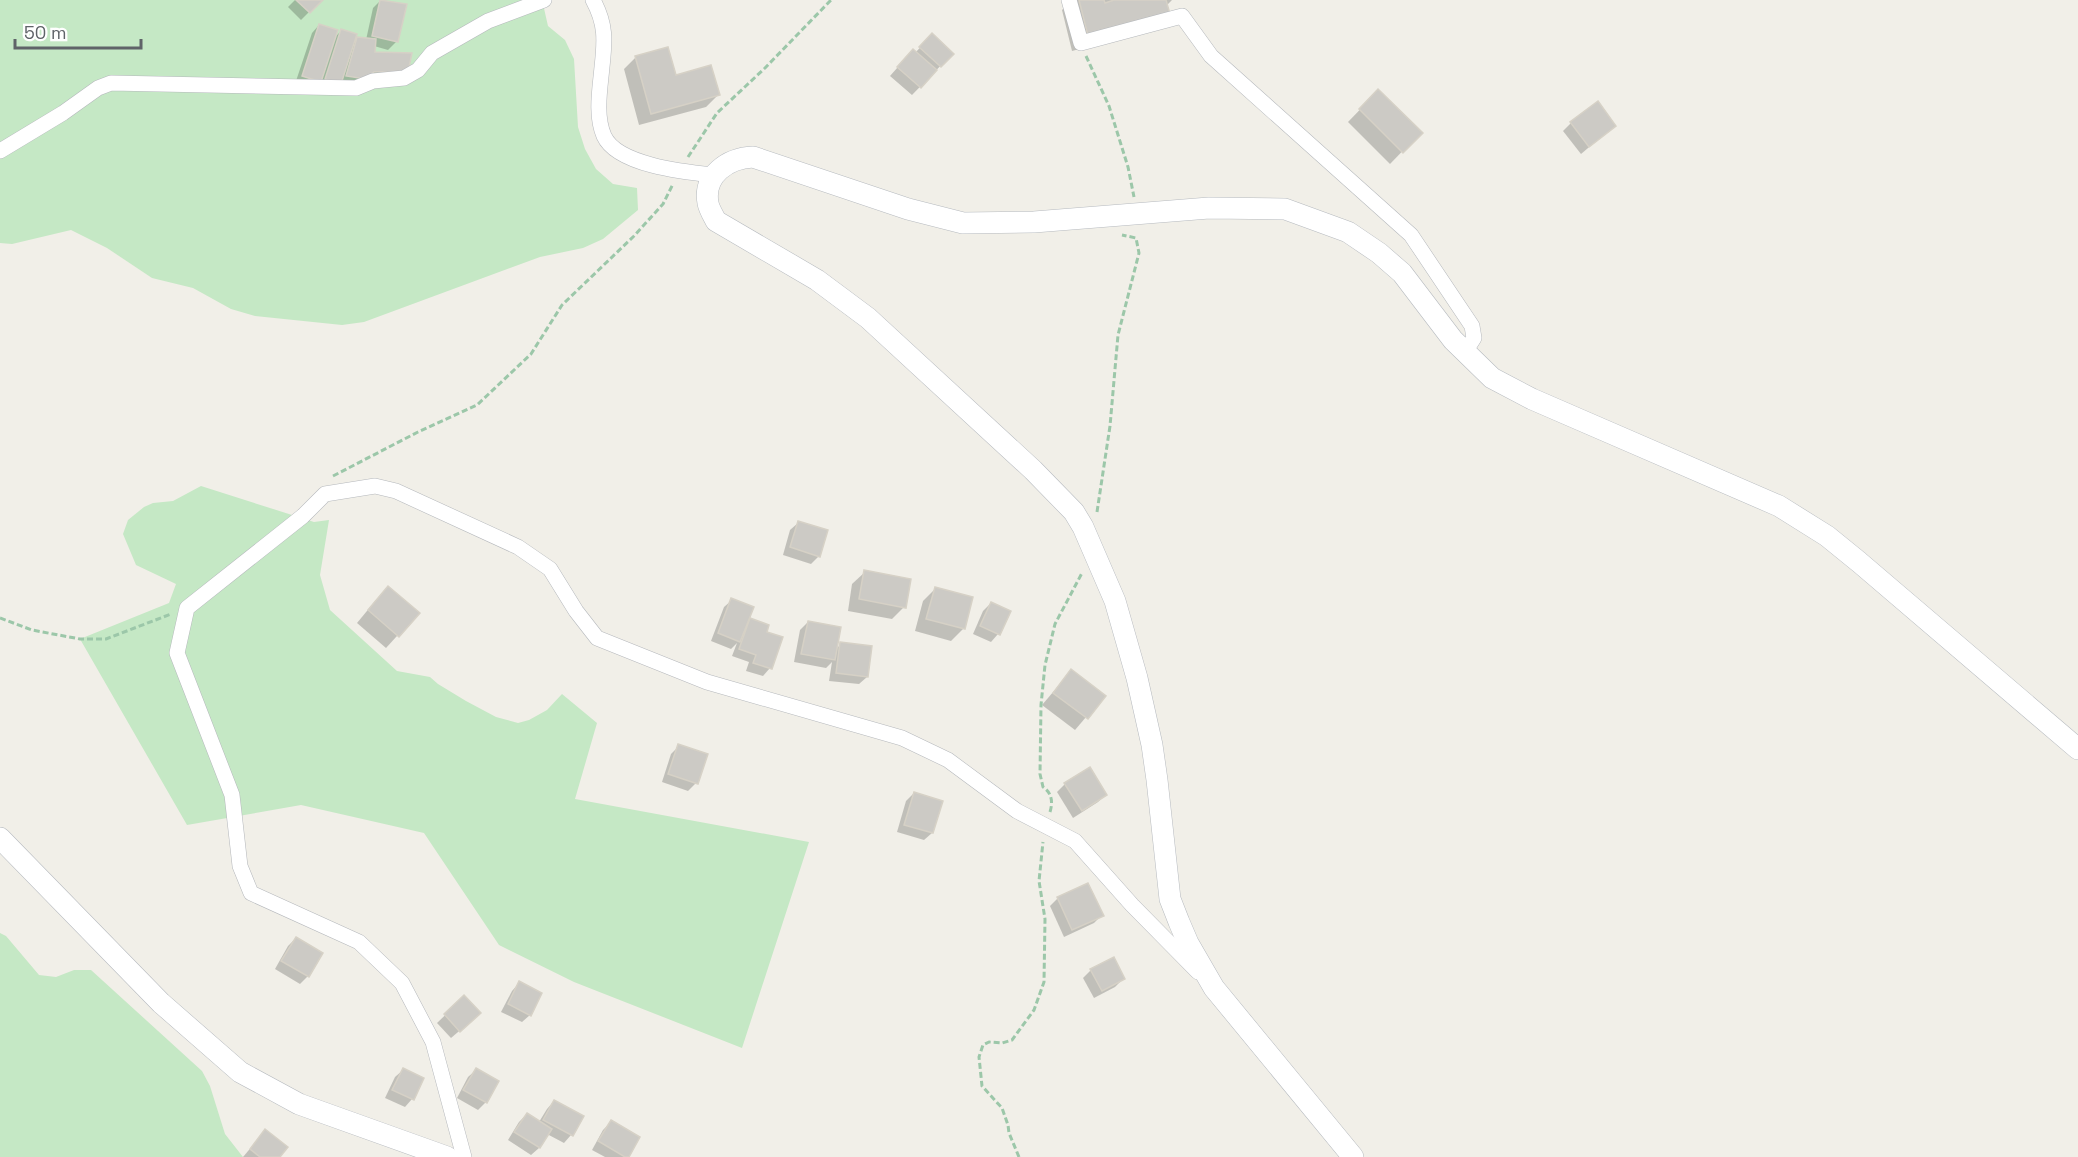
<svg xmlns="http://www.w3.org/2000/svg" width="2078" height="1157" font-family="'Space Grotesk',sans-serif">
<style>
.green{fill:#c5e8c5}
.shadow{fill:#0003}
.building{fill:#cccac5;stroke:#d6d1c6;stroke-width:1.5}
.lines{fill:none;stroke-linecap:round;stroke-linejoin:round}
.street-casing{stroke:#b5b8bc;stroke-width:16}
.secondary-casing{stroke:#b6babf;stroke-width:22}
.path{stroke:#9cc7a9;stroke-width:3;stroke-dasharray:6 3;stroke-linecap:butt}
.street{stroke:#fff;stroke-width:15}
.secondary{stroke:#fff;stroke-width:21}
</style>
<rect width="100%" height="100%" fill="#f1efe8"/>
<!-- green -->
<g class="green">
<polygon points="0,0 547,0 543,4 548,26 565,40 574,59 578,127 585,149 596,169 613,184 637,188 638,210 603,239 583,248 540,257 364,322 342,325 255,316 231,309 193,288 152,278 107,248 71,230 12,244 0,243"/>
<polygon points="201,486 314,522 329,520 320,575 330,610 397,671 430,677 438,684 466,701 496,717 518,723 529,720 547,710 562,694 597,723 575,799 809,842 742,1048 574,982 499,945 424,833 301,805 187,825 80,639 169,603 176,584 136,565 123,534 128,520 144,507 153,503 173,501"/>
<polygon points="0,933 6,936 39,975 56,977 74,970 91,970 202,1071 210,1086 225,1134 243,1157 0,1157"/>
</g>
<!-- shadow -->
<g class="shadow">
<polygon points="295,0 321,0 301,20 288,7"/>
<polygon points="381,0 405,5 396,42 388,50 374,46 373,53 407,72 318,87 295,84 312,33 319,25 333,39 341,31 352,45 358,39 366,40 373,8"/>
<polygon points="1072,0 1172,0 1166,6 1152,30 1072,51 1062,10"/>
<polygon points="932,35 952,54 912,95 890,76 905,59 915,53"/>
<polygon points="636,57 675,77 718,95 706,107 639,125 624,69"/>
<polygon points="1378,91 1420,133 1390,164 1348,122"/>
<polygon points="1571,123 1614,126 1581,154 1563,131"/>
<polygon points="798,523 819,556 811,564 783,555 790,530"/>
<polygon points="865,572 904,607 892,619 848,611 852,584"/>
<polygon points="935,589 971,598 963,629 951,641 915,631 923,601"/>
<polygon points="376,600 418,613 386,648 357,623"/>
<polygon points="732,600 747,619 767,626 765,633 770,668 763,676 746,671 749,662 732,656 737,643 731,649 711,641 724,607"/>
<polygon points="991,603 1009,611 998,634 991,642 973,634 983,611"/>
<polygon points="808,622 836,649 841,644 867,677 859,684 829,681 832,662 826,668 794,662 800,630"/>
<polygon points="1071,671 1104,696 1075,730 1042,705"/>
<polygon points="679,746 696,783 688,791 662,782 671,754"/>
<polygon points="1089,769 1106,794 1098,802 1073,818 1057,792 1065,784"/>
<polygon points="914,793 932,833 924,840 897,832 906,801"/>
<polygon points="1058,898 1102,915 1094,923 1064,937 1050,906"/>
<polygon points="296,938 308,976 300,984 275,969 288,946"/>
<polygon points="1091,970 1123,979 1115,987 1094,998 1083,978"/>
<polygon points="519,983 530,1015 522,1022 501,1012 512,991"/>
<polygon points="464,997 471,1021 451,1038 437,1023"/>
<polygon points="403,1070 412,1099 405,1107 385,1098 395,1077"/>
<polygon points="476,1070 486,1102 478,1110 457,1098 468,1077"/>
<polygon points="554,1101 582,1117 571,1135 564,1143 547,1134 539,1148 531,1155 508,1140 519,1122 527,1114 539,1122 547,1109"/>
<polygon points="611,1122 627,1157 605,1157 592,1150 603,1130"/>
<polygon points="265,1131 278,1157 243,1157 258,1139"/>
</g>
<!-- building -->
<g class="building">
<polygon points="296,0 323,0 310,13"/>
<polygon points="380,0 407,4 398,42 372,36"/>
<polygon points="1079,0 1104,0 1105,3 1114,0 1166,0 1170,14 1088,36"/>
<polygon points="319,24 338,30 321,82 302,76"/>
<polygon points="341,29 357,34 341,84 325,79"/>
<polygon points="932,33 954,54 941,67 919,47"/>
<polygon points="357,37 376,39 375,52 412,53 408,72 374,72 366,79 346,76"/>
<polygon points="668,47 676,75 711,65 720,95 651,114 635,56"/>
<polygon points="913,49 937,70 921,88 897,67"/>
<polygon points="1378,89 1423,133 1403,153 1359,109"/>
<polygon points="1598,101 1616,126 1589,147 1570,122"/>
<polygon points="798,521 828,530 820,557 790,547"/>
<polygon points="864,570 911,579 906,608 859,599"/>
<polygon points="388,586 420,613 399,637 368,610"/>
<polygon points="935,587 973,597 965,629 926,619"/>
<polygon points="731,598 754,607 740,642 718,633"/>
<polygon points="991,602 1011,611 1000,635 980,626"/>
<polygon points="750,618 769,625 767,632 783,637 772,669 753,663 756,655 739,649"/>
<polygon points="808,621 841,627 835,660 801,654"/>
<polygon points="840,642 872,646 868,677 836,673"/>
<polygon points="1071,669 1106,696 1088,719 1053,693"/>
<polygon points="678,744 708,754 698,784 668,774"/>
<polygon points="1090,767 1107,795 1082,811 1064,783"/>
<polygon points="914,792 943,801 933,833 904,825"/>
<polygon points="1088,883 1104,916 1072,930 1057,897"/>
<polygon points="296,937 323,953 309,977 281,961"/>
<polygon points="1114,957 1125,979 1102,991 1090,969"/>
<polygon points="519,981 542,993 531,1016 508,1004"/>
<polygon points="464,995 481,1013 460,1032 444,1014"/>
<polygon points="403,1068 424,1078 414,1100 392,1090"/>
<polygon points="476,1068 499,1081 487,1103 463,1090"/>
<polygon points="554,1100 584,1116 573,1136 543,1120"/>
<polygon points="527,1113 552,1129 540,1148 514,1132"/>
<polygon points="611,1120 640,1137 629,1157 625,1157 598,1141"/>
<polygon points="265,1129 288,1147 280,1157 260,1157 250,1149"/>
</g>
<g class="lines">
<defs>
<g id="street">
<path d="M593,0C606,24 605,40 602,67C600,89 595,115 604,136C617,165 684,172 713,175"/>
<polyline points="1069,0 1081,43 1182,16 1211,56 1411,235 1472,326 1474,338 1465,352"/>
<polyline points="0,151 63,113 98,88 111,83 356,88 373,81 404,78 418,70 432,53 488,21 544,0"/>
<polyline points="464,1157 433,1042 402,983 359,942 251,893 240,866 232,795 177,653 187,608 303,516 325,494 375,486 396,491 518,547 550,569 576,611 597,638 707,682 902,738 948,760 1017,811 1075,841 1132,905 1198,972"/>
</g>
<g id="secondary">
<polyline points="0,838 161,1003 240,1072 299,1104 447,1157"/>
<path d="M1353,1157L1214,988L1188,943L1179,922L1170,899L1157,780L1152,745L1137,678L1115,601L1083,527L1074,512L1033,470L868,318L817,280L716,221C713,215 709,209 708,203C703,175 728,158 753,157L908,209L963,223L1034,222L1209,208L1285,209L1348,232L1379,253L1402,273L1453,340L1492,378L1532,399L1779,506L1827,536L1859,562L2078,749"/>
</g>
</defs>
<!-- street casing -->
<use href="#street" class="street-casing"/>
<!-- secondary casing -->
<use href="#secondary" class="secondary-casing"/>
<!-- path -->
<g class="path">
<polyline points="1086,56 1109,106 1128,167 1134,197"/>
<polyline points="688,157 717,113 765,68 831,0"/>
<polyline points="333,476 418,432 477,405 531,354 562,305 634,236 663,204 673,184"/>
<polyline points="1097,512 1110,426 1118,335 1139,253 1136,238 1122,235"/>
<polyline points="0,618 32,630 80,639 106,639 171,614"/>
<path d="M1050,812C1053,802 1052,793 1043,787L1040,774L1041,705L1045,665L1055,624L1082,573"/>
<polyline points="1019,1157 1009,1133 1008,1125 1002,1108 982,1086 979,1057 983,1045 989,1042 1002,1043 1012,1040 1034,1010 1044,982 1045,919 1039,881 1043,842"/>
</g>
<!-- street -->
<use href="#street" class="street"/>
<!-- secondary -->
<use href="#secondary" class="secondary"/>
</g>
<!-- scale -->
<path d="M15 39v9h126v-9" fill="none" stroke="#5f6368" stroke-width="3"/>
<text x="24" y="39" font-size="18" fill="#5f6368" stroke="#ffffff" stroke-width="4.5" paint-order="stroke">50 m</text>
</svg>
